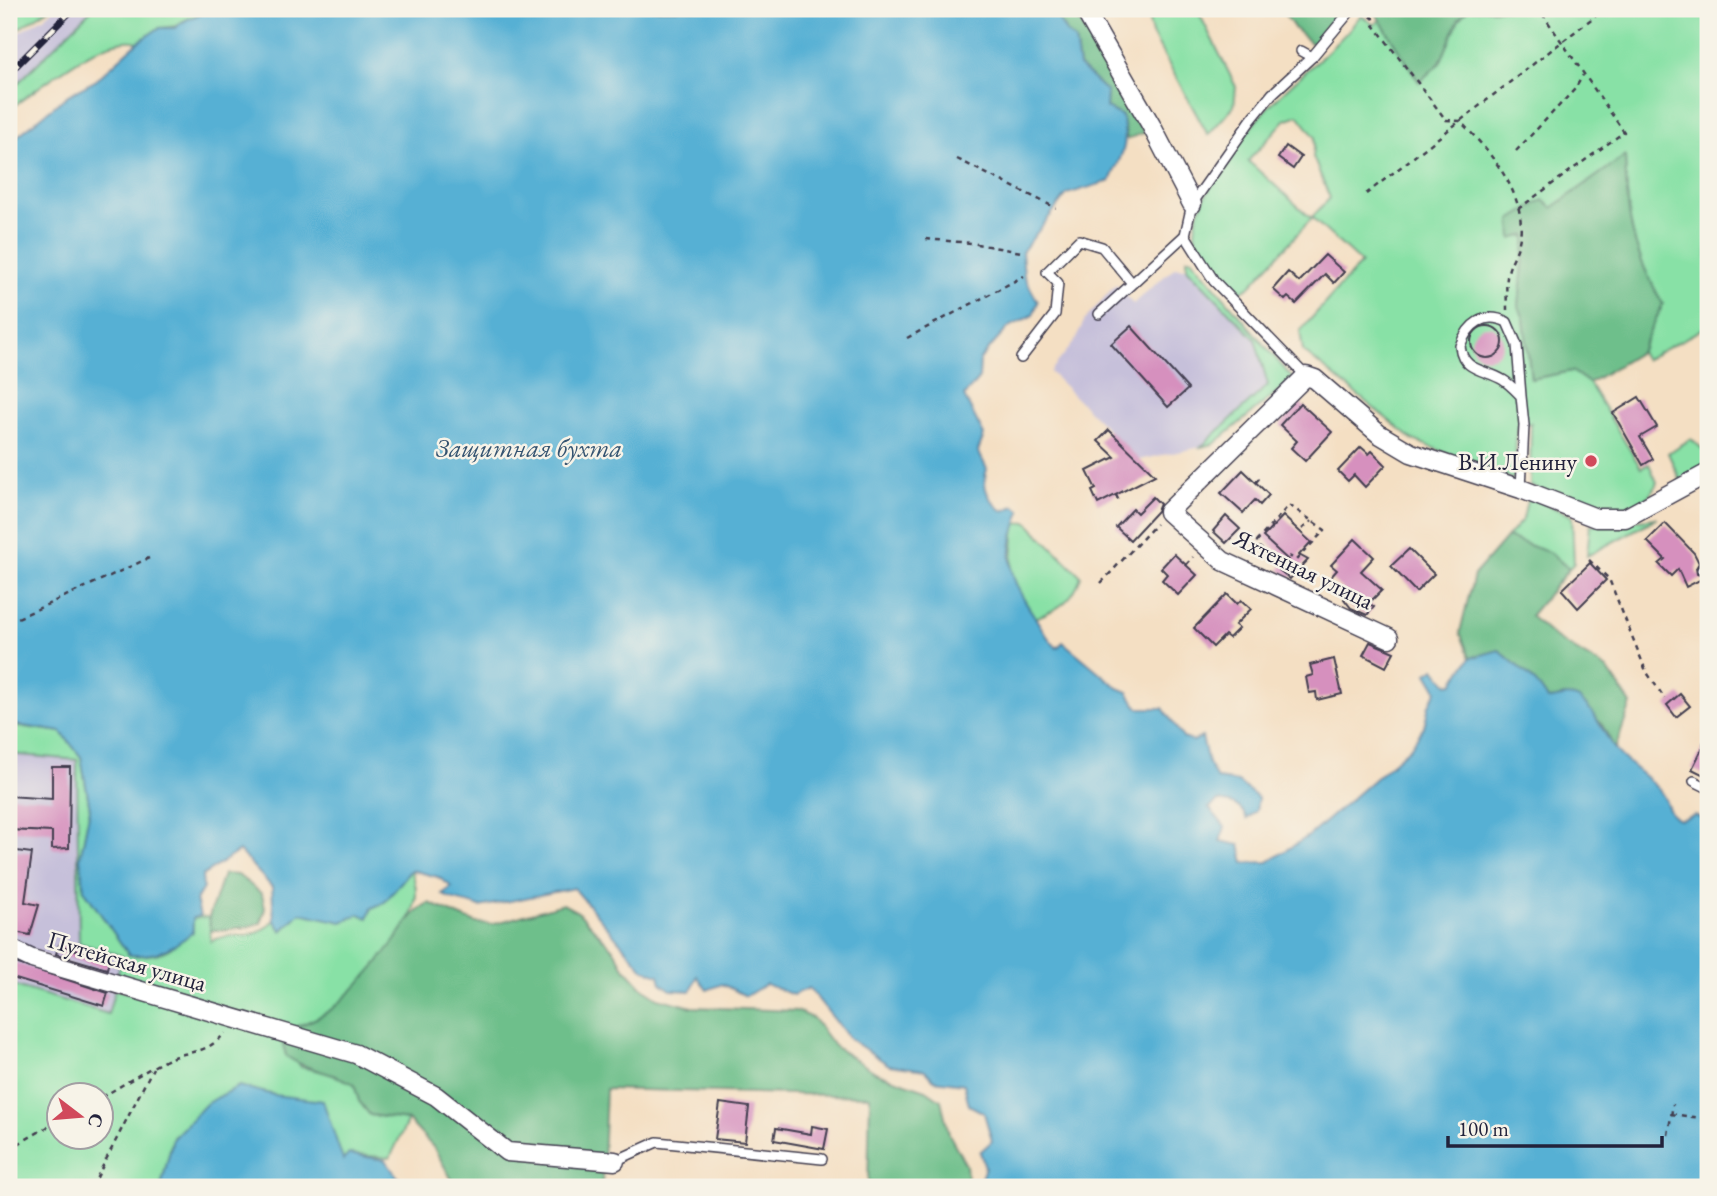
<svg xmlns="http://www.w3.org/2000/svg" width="1717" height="1196" font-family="'EB Garamond',serif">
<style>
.industrial{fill:#c6c0da}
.green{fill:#88e1a6;stroke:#558270;stroke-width:2;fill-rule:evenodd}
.forest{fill:#6ebf8b;stroke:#487063;stroke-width:2}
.water{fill:#57b0d4;stroke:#3c6988;stroke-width:2}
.building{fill:#d690be}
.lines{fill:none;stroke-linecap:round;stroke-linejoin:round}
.service-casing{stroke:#423e4f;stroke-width:12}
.minor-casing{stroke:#423e4f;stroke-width:21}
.path{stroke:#423e4f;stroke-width:2.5;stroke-dasharray:5 5;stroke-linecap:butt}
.service{stroke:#fff;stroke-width:9}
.minor{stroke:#fff;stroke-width:18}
.rail-casing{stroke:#22223b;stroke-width:7}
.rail{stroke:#f7f3e8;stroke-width:4.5;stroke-dasharray:13;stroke-linecap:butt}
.poi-dot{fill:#d1495b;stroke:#f7f3e8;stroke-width:2.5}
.labels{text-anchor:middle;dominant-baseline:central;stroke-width:5;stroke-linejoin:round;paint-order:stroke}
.poi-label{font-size:24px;fill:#22223b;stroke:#f7f3e8;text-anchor:end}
.street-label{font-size:24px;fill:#22223b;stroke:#f7f3e8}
.water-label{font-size:26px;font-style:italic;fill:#355471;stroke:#f7f3e8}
</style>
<rect width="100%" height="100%" fill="#f7f3e8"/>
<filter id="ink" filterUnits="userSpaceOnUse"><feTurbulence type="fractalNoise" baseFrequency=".0143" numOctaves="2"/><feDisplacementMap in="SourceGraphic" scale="14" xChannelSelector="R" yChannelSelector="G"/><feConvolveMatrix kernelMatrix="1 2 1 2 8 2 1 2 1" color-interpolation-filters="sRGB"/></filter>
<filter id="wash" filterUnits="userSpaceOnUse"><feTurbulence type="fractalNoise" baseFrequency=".00686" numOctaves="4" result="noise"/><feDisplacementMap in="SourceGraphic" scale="28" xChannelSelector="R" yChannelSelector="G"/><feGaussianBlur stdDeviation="1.57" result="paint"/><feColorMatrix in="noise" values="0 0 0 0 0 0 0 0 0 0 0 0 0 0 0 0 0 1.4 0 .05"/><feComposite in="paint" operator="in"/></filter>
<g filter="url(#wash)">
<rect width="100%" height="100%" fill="#f4dfc3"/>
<!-- industrial -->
<g class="industrial">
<polygon points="54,9 91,9 9,98 9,38 45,17"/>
<polygon points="1175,267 1187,268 1255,339 1268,385 1201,447 1139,460 1050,372 1075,341 1084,321 1116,284 1133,304"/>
<polygon points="9,754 77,760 79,943 122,956 116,980 9,944"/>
<polygon points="9,953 115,989 108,1014 9,984"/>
</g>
<!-- green -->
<g class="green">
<polygon points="9,9 49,9 9,35"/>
<path d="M92,9H206C197,19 185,16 177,26L159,28L138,42C105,31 38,90 9,109V92Z"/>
<polygon points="1146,9 1197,9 1236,87 1234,106 1208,135 1152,34"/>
<path d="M1468,9H1708V326L1645,360L1640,352L1663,304C1631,249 1627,219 1625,156L1526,234L1519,306L1524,319L1531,379L1572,371L1589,383L1641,468L1649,464L1657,482C1654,493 1645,500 1635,505C1600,524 1563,499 1530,485L1531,423L1517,425L1514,480L1413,440L1303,351L1300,331L1361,263L1312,218L1250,286L1238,293C1223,278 1202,261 1196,239C1187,205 1250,125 1273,102C1303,72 1334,50 1361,15L1374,25L1380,20L1419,82L1440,63L1459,19ZM1298,115L1315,137L1313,157L1330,198L1311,218L1248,161L1285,120Z"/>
<polygon points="1187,258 1191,258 1293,379 1214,444 1201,447 1268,385 1255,339 1187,268"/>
<polygon points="1691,439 1705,451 1708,467 1681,482 1668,453"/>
<polygon points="1528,496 1572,516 1574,563 1569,569 1551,553 1507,537 1523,519"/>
<polygon points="1657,518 1587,556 1590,525"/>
<path d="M1027,522L1081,576C1073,601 1059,609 1035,618L1021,600L1011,573L1015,524Z"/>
<path d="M9,725L62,732L81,757L90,809L80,858L84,890L129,955C165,958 177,949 193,918L209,917L211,941C236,929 251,945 274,920L282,931L300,913C363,914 369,921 411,870C417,884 418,898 412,913C400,943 354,995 327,1013C317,1020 303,1022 292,1029L116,980L122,956L79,943L77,760L9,754Z"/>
<path d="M9,984L108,1014L115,989L281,1036L301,1067L338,1075L354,1084L359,1101L370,1115L408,1120L390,1158L349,1154L344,1161L274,1095L239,1086L173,1137L161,1187H9ZM60,1094H102V1136H60Z"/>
</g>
<!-- forest -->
<g class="forest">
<polygon points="1052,9 1073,9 1144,133 1127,139 1122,116 1106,108 1107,92 1079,66 1075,40 1066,32"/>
<polygon points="1281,9 1348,9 1316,47 1295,29"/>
<polygon points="1373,9 1468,9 1459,19 1440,63 1419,82"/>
<path d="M1625,156C1627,219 1631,249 1663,304L1640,352L1589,383L1572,371L1531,379L1524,319L1519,306L1526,235L1512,239L1511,220L1543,200L1552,208Z"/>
<path d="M1507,537L1551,553L1569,569L1530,616L1554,637L1607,669L1631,704L1615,749L1601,723L1565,696L1548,700C1537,679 1517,667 1499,650L1470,658L1460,632L1474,575Z"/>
<path d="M223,874L238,875L262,894L265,908L261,923C247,929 227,929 211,931L209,917Z"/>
<path d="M429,903L476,923L493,924L563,904L578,912L615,951L623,966L643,988L658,998L692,1007L797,1011L813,1018L834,1046L877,1073L926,1090L941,1100L949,1134L966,1165L968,1187H868L870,1096L606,1089L602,1187H456L434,1148L408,1120L370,1115L359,1101L354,1084C331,1071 307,1071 286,1056L281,1036C300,1023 322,1019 338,1004C358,986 377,965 393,943C406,926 410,913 429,903Z"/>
</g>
<!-- water -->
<g class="water">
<path d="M206,9H1052L1066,32L1075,40L1079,66L1107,92L1106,108L1122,116C1129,148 1122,153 1110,181L1067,194L1022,252L1024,276L1038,302L1033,315L1009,327L980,359L979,378L964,396L984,435L978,451L987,469C981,487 989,501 1003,511L1015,506L1021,511C1004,559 1007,575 1035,617C1042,629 1047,638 1057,648L1063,642L1118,688L1128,692L1138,708H1163L1183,738L1193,741L1202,737L1208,763L1217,779L1238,782L1258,798L1256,811L1247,819C1241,805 1233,803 1218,801L1209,808L1225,827L1220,841L1240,845L1244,863L1268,862L1310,835L1410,748L1424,727L1429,705L1437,690L1427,673L1435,668L1447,684L1453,683L1470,658L1499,650C1517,667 1537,679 1548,700C1558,698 1570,693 1579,699C1596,711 1603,733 1614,748C1627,766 1650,776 1662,794C1669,804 1666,813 1679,820L1695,815L1708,821V1187H978L985,1167L980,1152L992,1141L984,1113L969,1105L964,1084L934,1080L925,1070L889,1065L850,1039L809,988L793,995L766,984L746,996L722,984L707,990L697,976L691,991L671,990L661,983L659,975L644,970L574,888L480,907C466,901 454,903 442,894L452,887L438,877L411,870L385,902L372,908L368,918L359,914L342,922L300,913L282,931L274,920L272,887L239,851L202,876L203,888L196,900L200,916L193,918V932C172,949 155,957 129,955L84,890L80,858L90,809L81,757L61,732L9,724V143L68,95L95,81L138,42L159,28H176C185,16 197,19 206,9Z"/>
<polygon points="239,1086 274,1095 323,1101 343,1160 349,1154 385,1160 405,1187 161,1187 173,1138 207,1103"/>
</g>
<g id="blocks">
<!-- building -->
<g class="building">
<polygon points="1286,146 1301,157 1293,169 1278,158"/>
<polygon points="1325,255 1344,272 1334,283 1325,274 1296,304 1288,297 1285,300 1273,289 1288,272 1299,282"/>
<polygon points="1131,326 1188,389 1168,407 1111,344"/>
<circle cx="1487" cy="342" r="16"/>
<polygon points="1639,397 1657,427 1640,437 1653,459 1643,465 1613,413"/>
<polygon points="1300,403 1332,432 1305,461 1291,448 1297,441 1280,425"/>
<polygon points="1109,430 1155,475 1098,504 1092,491 1096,489 1087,471 1115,457 1098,441"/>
<polygon points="1361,447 1369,454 1372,451 1386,465 1365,487 1354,475 1348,481 1338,471"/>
<polygon points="1243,470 1269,495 1260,505 1255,500 1243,513 1221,493"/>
<polygon points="1153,497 1160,504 1157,511 1130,540 1116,527 1133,509 1137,513"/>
<polygon points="1226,516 1240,529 1226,543 1213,531"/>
<polygon points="1283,516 1311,542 1299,555 1308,560 1290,579 1279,570 1288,560 1263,537"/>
<polygon points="1665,523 1694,553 1699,563 1696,568 1697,574 1706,577 1686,587 1678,569 1671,576 1659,564 1665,559 1647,541"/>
<polygon points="1355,539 1374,557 1361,571 1382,590 1369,603 1374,607 1367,615 1351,608 1344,599 1348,595 1330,578 1337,570 1331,565"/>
<polygon points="1409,549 1434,574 1416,592 1391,566"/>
<polygon points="1174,554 1197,575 1178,595 1162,580 1167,574 1161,568"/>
<polygon points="1590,563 1606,580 1578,608 1562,590"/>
<polygon points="1227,594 1237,604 1241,600 1251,609 1235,625 1239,628 1229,638 1225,635 1213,647 1194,628"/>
<polygon points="1370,642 1394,652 1386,667 1363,655"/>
<polygon points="1334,659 1342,694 1317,700 1316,692 1309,693 1306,677 1313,675 1310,665"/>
<polygon points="1680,694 1690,706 1676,717 1667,705"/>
<polygon points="1702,749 1708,752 1708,777 1692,769"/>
<polygon points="52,767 70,767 69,848 52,849 52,832 9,830 9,796 52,799"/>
<polygon points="9,850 32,853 25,902 39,905 30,935 9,931"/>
<polygon points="59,945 109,960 107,969 56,954"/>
<polygon points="9,961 108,993 104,1006 9,977"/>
<polygon points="720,1103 749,1107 745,1142 715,1139"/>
<polygon points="812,1126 828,1129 824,1149 774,1140 776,1128 811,1134"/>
</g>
</g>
</g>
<g filter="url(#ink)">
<use href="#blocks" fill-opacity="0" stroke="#423e4f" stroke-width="2"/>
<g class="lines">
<defs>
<g id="service">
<polyline points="1301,51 1312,57"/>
<polyline points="1099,314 1185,235"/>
<polyline points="1021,358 1055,314 1058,283 1047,272 1079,240 1102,247 1132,283"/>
<polyline points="1306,376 1214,281 1185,235 1192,204 1251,120 1272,94 1312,57 1352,9"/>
<path d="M1521,396L1517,345L1507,322C1484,311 1468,324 1460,346C1463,372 1485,369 1503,380C1510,384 1515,390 1521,396L1524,425L1521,489"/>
<polyline points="1702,570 1708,566"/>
<polyline points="1708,744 1708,745"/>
<polyline points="1694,781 1708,788"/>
<polyline points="615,1161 657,1142 822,1159"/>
</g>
<g id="minor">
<polyline points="1084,9 1151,125 1192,204"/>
<polyline points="1389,638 1223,561 1168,512 1306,376 1315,379 1379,434 1411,453 1521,489 1596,518 1625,518 1708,473"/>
<polyline points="9,948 32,959 356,1054 436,1096 507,1152 615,1161"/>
</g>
</defs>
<!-- service casing -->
<use href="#service" class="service-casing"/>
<!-- minor casing -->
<use href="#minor" class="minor-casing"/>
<!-- path -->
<g class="path">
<path d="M1363,9L1374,19V25L1446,120L1460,121C1489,151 1530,196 1519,242C1517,253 1510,262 1508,272C1505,284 1507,298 1507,310"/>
<polyline points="9,14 13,9"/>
<polyline points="1516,151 1575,89 1583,75"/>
<polyline points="957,159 1056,208"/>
<polyline points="1366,194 1599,13"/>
<polyline points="1518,209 1624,132 1539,9"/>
<polyline points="926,239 971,243 1021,252"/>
<polyline points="907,338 1024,276"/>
<polyline points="1256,482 1260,477"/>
<polyline points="1116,495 1120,504"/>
<polyline points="1302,529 1312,521"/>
<polyline points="1589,560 1609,579 1646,671 1665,699"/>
<polyline points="1277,564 1257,545 1257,541 1289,505 1325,530 1296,560 1289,556"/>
<polyline points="1186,565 1193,557"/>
<polyline points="1101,583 1156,524"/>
<polyline points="9,622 149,558"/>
<path d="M102,1097C123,1085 144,1071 166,1060C190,1049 205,1056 225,1033"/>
<polyline points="1671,1114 1708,1119"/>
<polyline points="1668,1135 1673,1104"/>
<polyline points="9,1149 60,1120"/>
<polyline points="92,1187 153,1068"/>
</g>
<!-- service -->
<use href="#service" class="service"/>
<!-- minor -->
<use href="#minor" class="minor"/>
<defs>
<polyline id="rail" points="9,73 73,9"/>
</defs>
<!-- rail casing -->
<use href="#rail" class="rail-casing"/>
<!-- rail -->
<use href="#rail" class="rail"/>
</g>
</g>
<!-- markers -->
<circle class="poi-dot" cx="1591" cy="461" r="7"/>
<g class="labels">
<!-- poi labels -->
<g class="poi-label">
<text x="1577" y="461">В.И.Ленину</text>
</g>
<!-- street labels -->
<g class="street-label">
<text transform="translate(1304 569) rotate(26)">Яхтенная улица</text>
<text transform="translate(127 961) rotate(16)">Путейская улица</text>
</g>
<!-- water labels -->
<g class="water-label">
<text x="529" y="448">Защитная бухта</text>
</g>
</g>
<!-- margin -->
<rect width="1717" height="1196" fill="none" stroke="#f7f3e8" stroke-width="35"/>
<!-- north arrow -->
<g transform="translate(80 1116) rotate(106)"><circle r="33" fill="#f7f3e8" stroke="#a29fa3" stroke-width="2"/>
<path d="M0-5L12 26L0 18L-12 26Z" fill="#d1495b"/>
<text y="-10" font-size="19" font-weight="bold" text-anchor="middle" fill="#22223b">С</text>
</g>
<!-- scale -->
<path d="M1448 1136v10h214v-10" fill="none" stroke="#22223b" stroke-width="3.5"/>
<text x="1458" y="1136" font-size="21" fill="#22223b" stroke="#f7f3e8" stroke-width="5" paint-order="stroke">100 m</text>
</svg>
